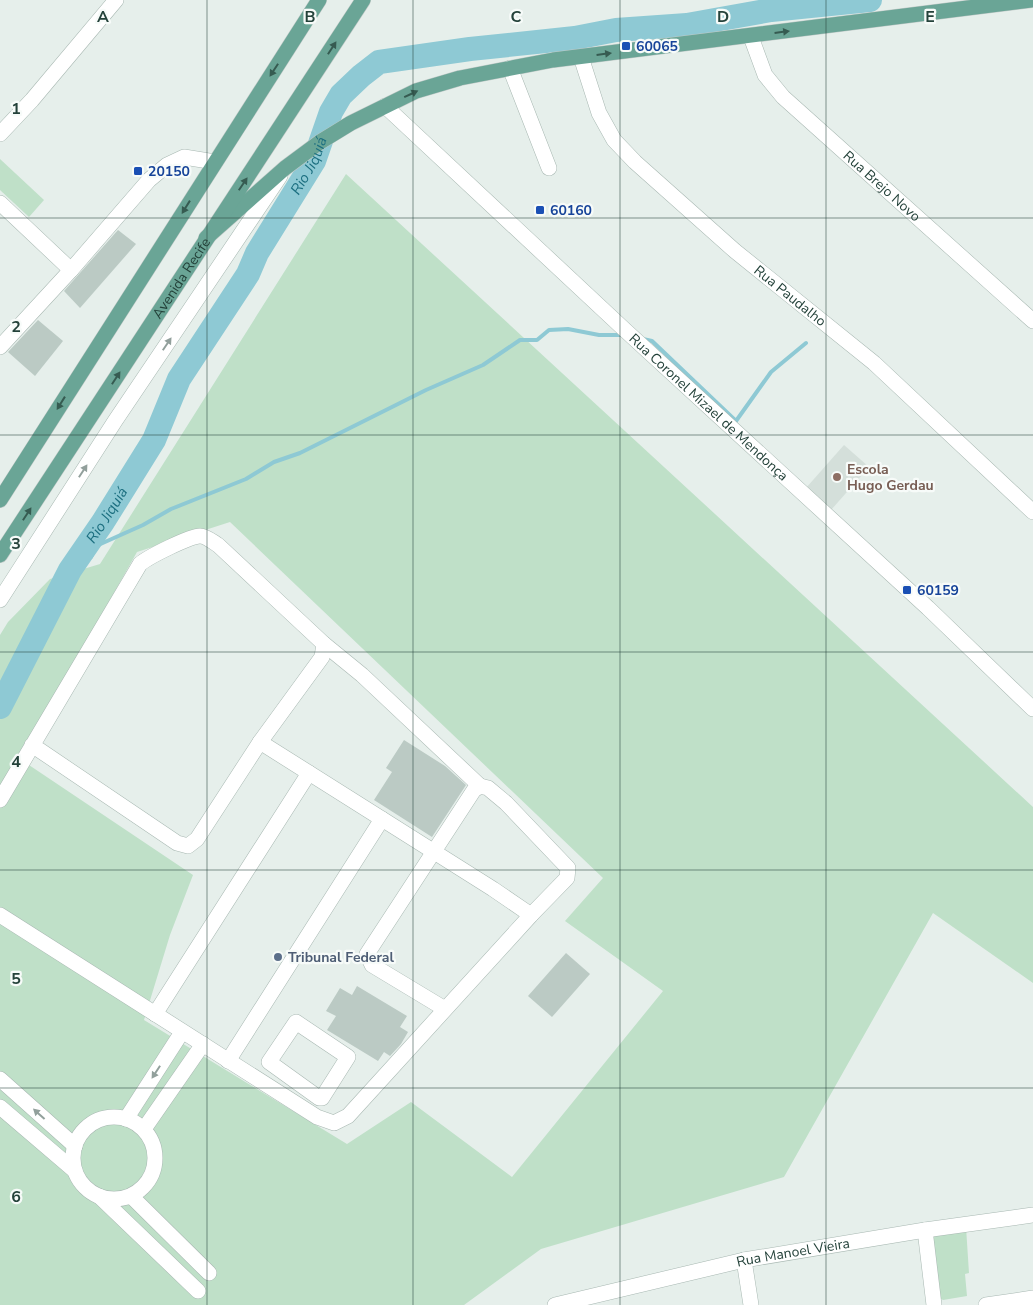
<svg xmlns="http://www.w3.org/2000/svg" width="1033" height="1305" font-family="'Nunito Sans',sans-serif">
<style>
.built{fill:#d4dfda}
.green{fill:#bfe0c8;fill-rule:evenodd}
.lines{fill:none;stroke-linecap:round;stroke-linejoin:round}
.stream{stroke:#8ec9d4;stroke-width:4}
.river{stroke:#8ec9d4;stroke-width:24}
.building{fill:#bbcac4}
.minor-casing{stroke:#a8b8b2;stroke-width:16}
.major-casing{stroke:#c2cac8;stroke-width:16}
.minor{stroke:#fff;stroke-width:15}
.major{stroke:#6aa596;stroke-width:15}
.oneway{fill:#365b51}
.oneway2{fill:#92a09c}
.grid{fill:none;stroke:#24423a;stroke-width:1;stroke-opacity:0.55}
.transit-dot{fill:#1a4fb4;stroke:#f7fbf9;stroke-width:2}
.education-dot{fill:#8d6e63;stroke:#f7fbf9;stroke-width:2}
.service-dot{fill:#5c6f8a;stroke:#f7fbf9;stroke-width:2}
.labels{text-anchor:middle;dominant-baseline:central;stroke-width:4.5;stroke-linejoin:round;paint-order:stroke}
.transit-label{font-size:14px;font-weight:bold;fill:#164399;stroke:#f7fbf9;text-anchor:start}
.street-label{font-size:14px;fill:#24423a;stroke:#f7fbf9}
.education-label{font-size:14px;font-weight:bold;fill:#785e54;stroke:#f7fbf9;text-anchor:start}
.service-label{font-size:14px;font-weight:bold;fill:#4e5e75;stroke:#f7fbf9;text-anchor:start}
.water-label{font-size:15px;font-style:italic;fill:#1c6f80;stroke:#f7fbf9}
.grid-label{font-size:16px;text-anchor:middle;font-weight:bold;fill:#24423a;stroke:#f7fbf9;stroke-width:4.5;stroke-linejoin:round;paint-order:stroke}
</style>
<rect width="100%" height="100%" fill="#e6efeb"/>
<!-- built -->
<polygon class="built" points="844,445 869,467 831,510 806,488"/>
<!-- green -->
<g class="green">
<polygon points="0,159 44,200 29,217 0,190"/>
<path d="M346,174L1033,807V983L933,913L784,1177L541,1249L464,1305H0V635L8,622L50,579L100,564ZM230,522L603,878L565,921L663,991L512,1177L411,1102L347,1144L144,1020L170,935L193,875L20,759L137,552Z"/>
<polygon points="966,1227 969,1273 965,1274 967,1296 943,1300 940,1298 931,1234"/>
</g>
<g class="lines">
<!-- stream -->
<g class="stream">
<polyline points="643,339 652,341 736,421 771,372 806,343"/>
<polyline points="70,570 91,557 96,546 143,525 171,509 246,479 274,462 300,453 426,390 483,365 520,340 537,340 549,330 568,329 599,335 624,335"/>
</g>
<!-- river -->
<path class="river" id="s1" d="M0,707L70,570L103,522L154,440L179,379L248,274L257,253L314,161L331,112L341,95L361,76L379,62L470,49L575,38L616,30L687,25L771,10L870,0"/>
</g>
<!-- building -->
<g class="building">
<polygon points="118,230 136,244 80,308 64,291"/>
<polygon points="38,320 63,341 35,376 8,352"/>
<polygon points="404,740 445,766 466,785 432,837 374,800 392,772 386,768"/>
<polygon points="566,953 590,974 552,1017 528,996"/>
<polygon points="357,986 407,1016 400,1027 408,1032 401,1044 390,1056 384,1052 378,1061 327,1030 336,1016 326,1011 340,988 352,995"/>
</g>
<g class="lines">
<defs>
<g id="minor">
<path id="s2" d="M751,37L765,75L783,97L1033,321"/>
<path id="s3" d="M581,57L599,113L614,140L635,162L735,251L874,363L1033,512"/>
<polyline points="510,68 549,168"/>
<path id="s4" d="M385,106L626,331L928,608L1033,709"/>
<polyline points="0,134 32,100 116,0"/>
<polyline points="0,203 71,270"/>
<polyline points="0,347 71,270 149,180 167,165 184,157 215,162"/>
<polyline points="0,600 115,421 280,176"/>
<polyline points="324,644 362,675 480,786"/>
<path d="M0,800L140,564C148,557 190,536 200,536C206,536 213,542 218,545L324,644L322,657L260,742L197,839L188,846L177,843L32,745"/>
<polyline points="0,915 317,1117 334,1123 348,1116 531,915 493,889 260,742"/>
<polyline points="445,1009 372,965 367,954 474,790 480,786 488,788 506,803 568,868 567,878 531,915"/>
<polyline points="155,1014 309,773"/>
<polygon points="296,1022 348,1057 322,1098 319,1098 269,1062"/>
<polyline points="228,1061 382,819"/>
<polyline points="0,1079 75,1146"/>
<polyline points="0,1107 75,1171"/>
<circle cx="114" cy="1158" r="41"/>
<polyline points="126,1119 182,1032"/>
<polyline points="144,1129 203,1044"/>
<polyline points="99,1196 198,1291"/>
<polyline points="131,1196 209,1273"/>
<polyline points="925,1230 934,1305"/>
<polyline points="744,1260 751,1305"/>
<path id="s5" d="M555,1305L744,1260L925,1230L1033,1215"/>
<polyline points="986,1305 1033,1298"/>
</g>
<g id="major">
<polyline points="206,238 285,168 320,142 351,123 416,91 460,78 553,60 1031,0"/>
<polyline points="0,500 319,0"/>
<path id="s6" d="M0,555L363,0"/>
</g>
</defs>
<!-- minor casing -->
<use href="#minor" class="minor-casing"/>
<!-- major casing -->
<use href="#major" class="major-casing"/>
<!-- minor -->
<use href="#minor" class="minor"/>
<!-- major -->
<use href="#major" class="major"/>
</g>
<!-- one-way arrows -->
<defs><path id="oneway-solid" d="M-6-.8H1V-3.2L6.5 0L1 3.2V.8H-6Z" transform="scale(1.25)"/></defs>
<g class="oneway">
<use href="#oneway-solid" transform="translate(782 32) rotate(-7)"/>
<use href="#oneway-solid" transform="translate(332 48) rotate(-57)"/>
<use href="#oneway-solid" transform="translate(604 54) rotate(-7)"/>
<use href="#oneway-solid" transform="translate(274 70) rotate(123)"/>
<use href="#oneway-solid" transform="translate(411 94) rotate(-25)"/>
<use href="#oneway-solid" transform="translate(243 184) rotate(-56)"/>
<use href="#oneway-solid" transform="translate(186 207) rotate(122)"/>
<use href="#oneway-solid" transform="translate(116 378) rotate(-57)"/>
<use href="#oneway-solid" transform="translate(61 403) rotate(122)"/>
<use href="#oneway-solid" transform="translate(27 514) rotate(-57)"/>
</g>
<g class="oneway2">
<use href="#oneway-solid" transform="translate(167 344) rotate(-56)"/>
<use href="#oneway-solid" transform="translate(83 471) rotate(-57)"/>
<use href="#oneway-solid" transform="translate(156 1072) rotate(123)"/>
<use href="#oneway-solid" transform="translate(39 1114) rotate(-138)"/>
</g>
<!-- grid -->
<path class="grid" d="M207,0V1305M413,0V1305M620,0V1305M826,0V1305M0,218H1033M0,435H1033M0,652H1033M0,870H1033M0,1088H1033"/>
<!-- markers -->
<g class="transit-dot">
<rect x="621" y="41" width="10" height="10" rx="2.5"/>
<rect x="133" y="166" width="10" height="10" rx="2.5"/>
<rect x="535" y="205" width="10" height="10" rx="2.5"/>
<rect x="902" y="585" width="10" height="10" rx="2.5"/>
</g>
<circle class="education-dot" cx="837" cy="477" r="5"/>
<circle class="service-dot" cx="278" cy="957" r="5"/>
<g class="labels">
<!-- transit labels -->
<g class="transit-label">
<text x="636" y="46">60065</text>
<text x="148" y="171">20150</text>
<text x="550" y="210">60160</text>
<text x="917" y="590">60159</text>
</g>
<!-- street labels -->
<g class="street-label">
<text stroke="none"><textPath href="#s2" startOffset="202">Rua Brejo Novo</textPath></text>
<text stroke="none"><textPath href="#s6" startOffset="331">Avenida Recife</textPath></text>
<text stroke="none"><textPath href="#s3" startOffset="325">Rua Paudalho</textPath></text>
<text stroke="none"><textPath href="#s4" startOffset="442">Rua Coronel Mizael de Mendonça</textPath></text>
<text stroke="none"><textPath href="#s5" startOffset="244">Rua Manoel Vieira</textPath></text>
</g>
<!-- education labels -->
<g class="education-label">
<text x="847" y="469">Escola<tspan x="847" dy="16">Hugo Gerdau</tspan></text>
</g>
<!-- service labels -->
<g class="service-label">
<text x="288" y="957">Tribunal Federal</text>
</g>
<!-- water labels -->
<g class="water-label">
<text stroke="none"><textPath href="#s1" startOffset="625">Rio Jiquiá</textPath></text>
<text stroke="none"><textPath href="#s1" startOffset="220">Rio Jiquiá</textPath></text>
</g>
</g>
<g class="grid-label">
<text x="103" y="22">A</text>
<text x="310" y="22">B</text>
<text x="516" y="22">C</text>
<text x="723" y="22">D</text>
<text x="930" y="22">E</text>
<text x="16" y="114">1</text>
<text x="16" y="332">2</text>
<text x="16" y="549">3</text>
<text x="16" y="767">4</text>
<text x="16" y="984">5</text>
<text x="16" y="1202">6</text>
</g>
</svg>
